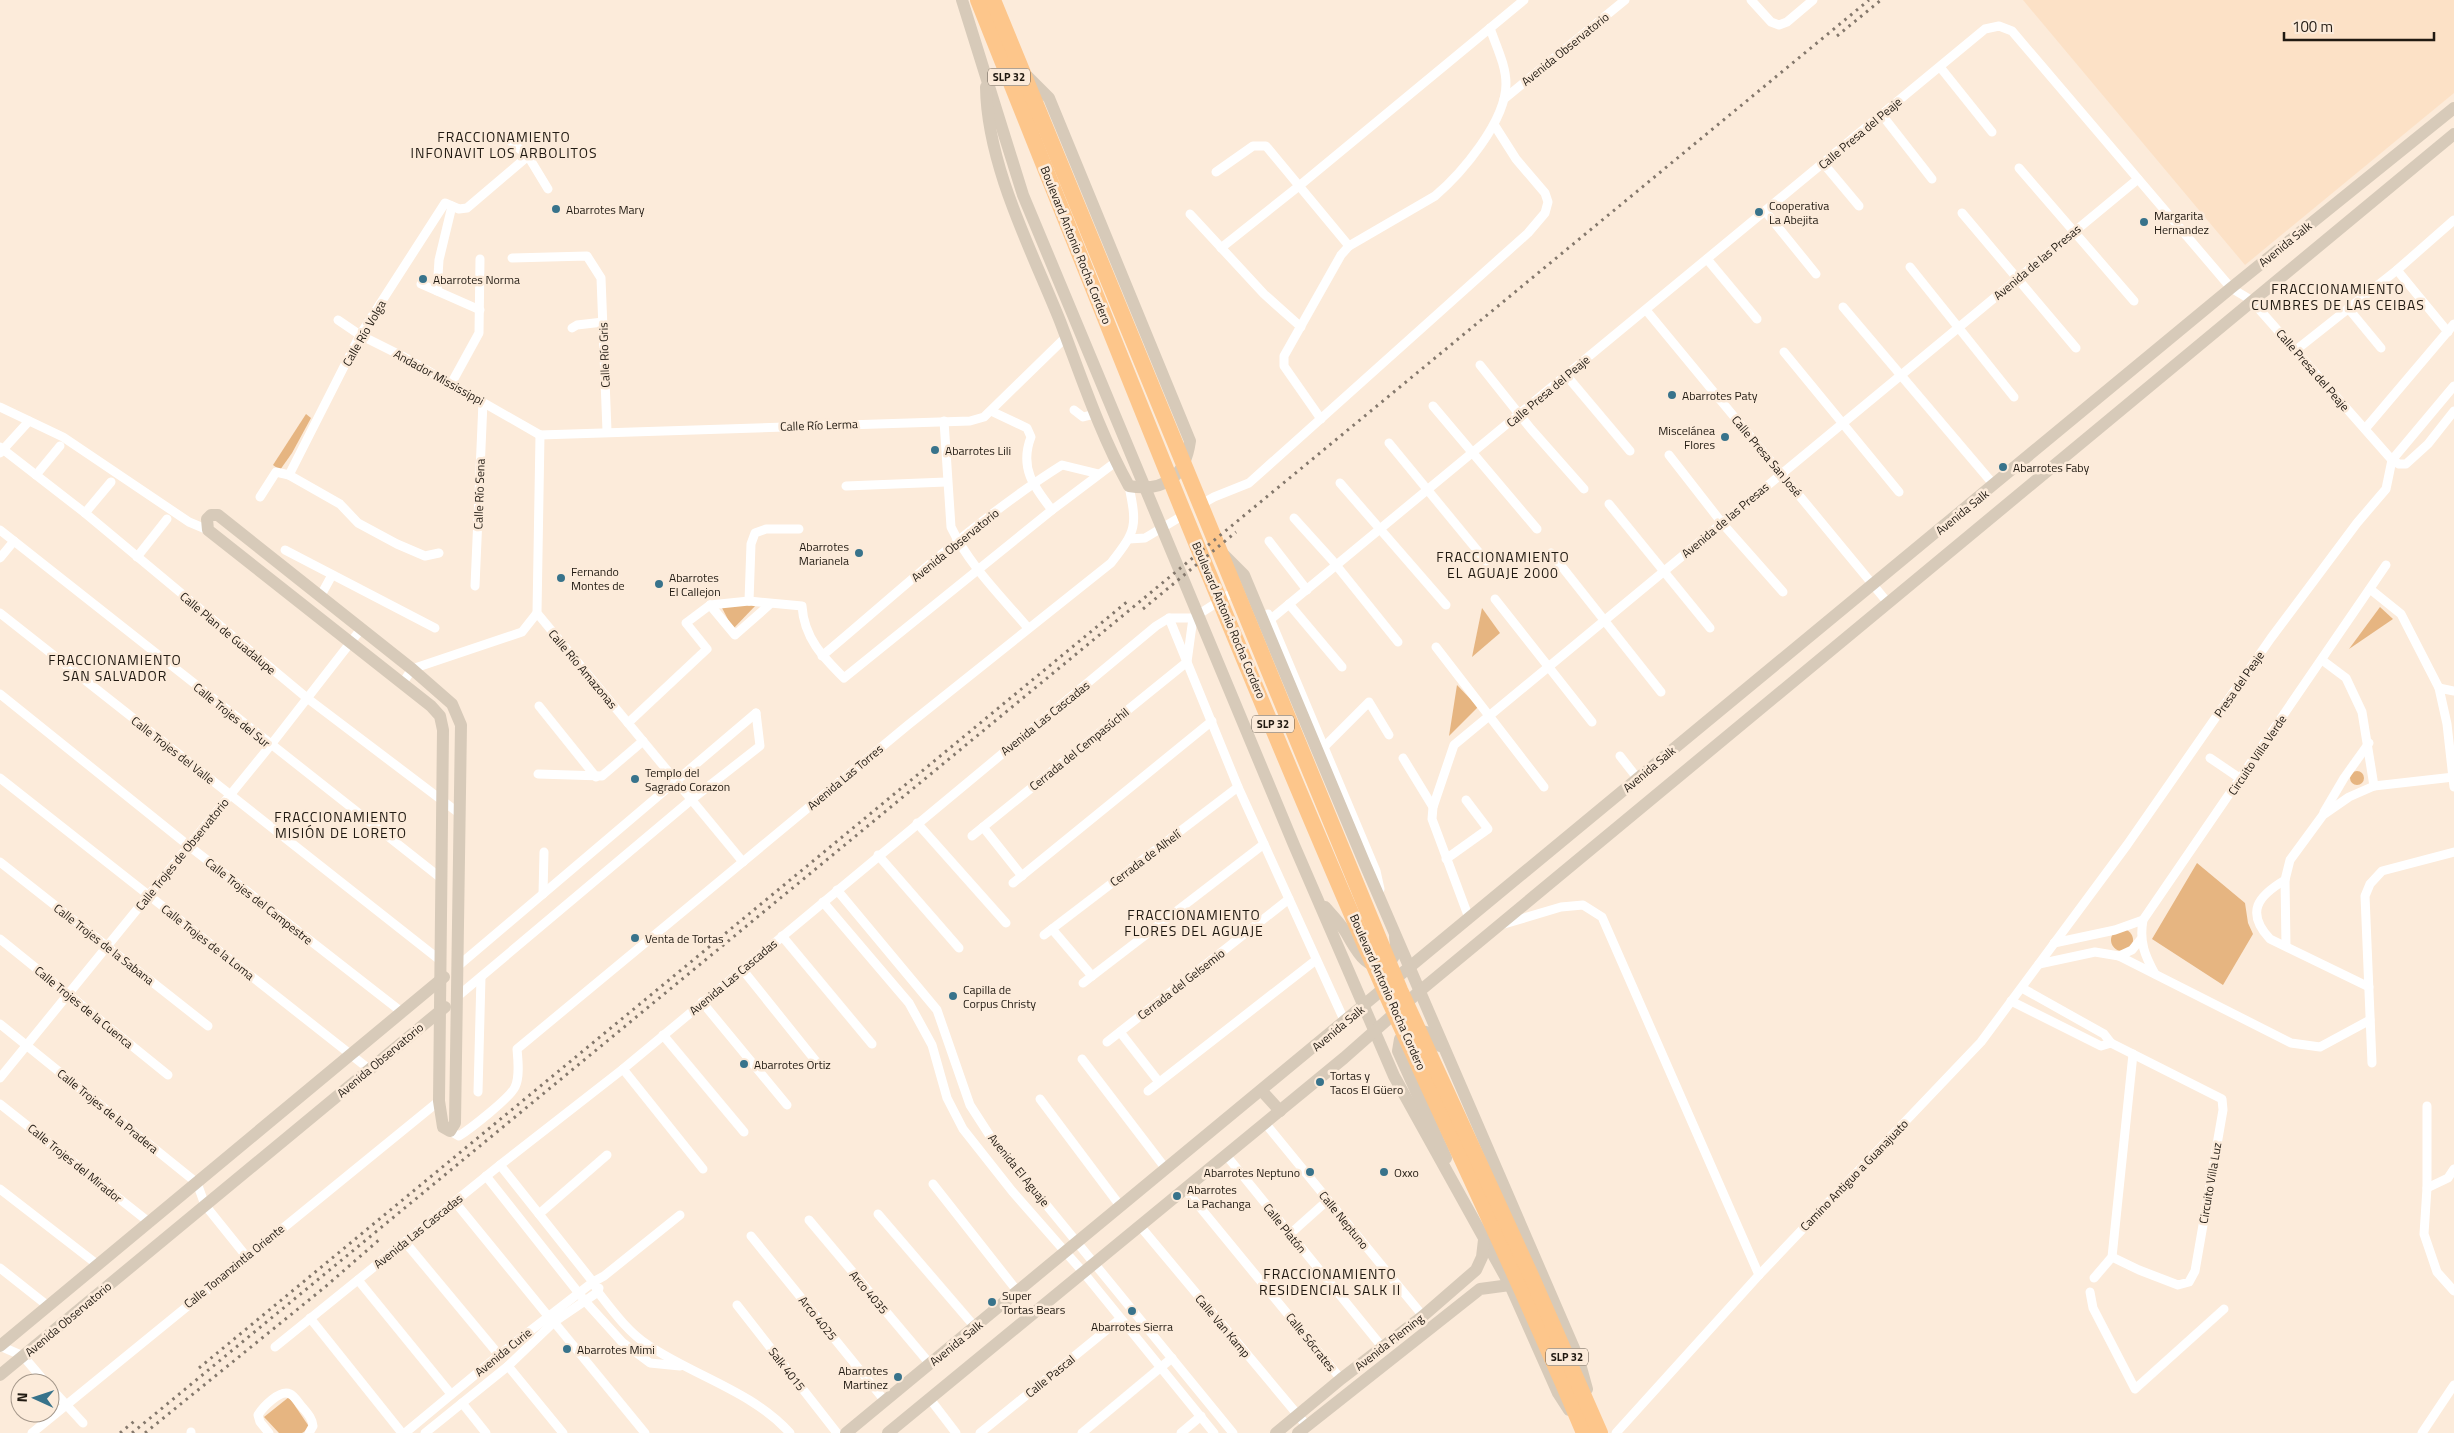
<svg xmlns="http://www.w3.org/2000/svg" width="2454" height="1433" font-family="'Titillium Web',sans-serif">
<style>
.built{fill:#fce1c6}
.green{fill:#e6b581}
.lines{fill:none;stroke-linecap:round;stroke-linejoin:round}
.street{stroke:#fff;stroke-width:9}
.secondary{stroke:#d7cab9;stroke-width:12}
.highway{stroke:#fdc68b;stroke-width:16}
.rail{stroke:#84786c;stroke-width:3;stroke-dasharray:2.5 5;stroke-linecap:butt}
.poi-dot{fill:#38738b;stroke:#fcebda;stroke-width:2}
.labels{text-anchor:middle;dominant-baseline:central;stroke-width:5;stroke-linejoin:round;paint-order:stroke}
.shield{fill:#fcebda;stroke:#63594e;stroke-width:1}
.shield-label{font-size:11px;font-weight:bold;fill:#211a12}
.street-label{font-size:12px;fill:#211a12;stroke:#fcebda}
.poi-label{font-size:12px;fill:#211a12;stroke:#fcebda;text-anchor:start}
.neighbourhood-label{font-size:14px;letter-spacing:1px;fill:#211a12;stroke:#fcebda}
</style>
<rect width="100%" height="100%" fill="#fcebda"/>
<!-- built -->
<polygon class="built" points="2023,0 2454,0 2454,93 2245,265"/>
<!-- green -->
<g class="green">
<polygon points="306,414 311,418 292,453 280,470 273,465"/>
<polygon points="757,604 733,629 721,606"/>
<polygon points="2380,607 2393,619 2349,649"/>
<polygon points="1482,608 1500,633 1472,657"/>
<polygon points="1457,685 1478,707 1449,736"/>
<circle cx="2357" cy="778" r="7"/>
<polygon points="2197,863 2245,903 2248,923 2253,934 2223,985 2152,939"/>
<circle cx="2122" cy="940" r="11"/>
<polygon points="289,1397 310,1428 302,1433 279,1433 264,1417"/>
</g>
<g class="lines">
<!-- street -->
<g class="street">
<polyline points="1751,0 1771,22 1779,25 1787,22 1813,0"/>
<polyline points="1940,67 1992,132"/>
<polyline points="1504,99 1625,0"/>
<polyline points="1882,115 1932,179"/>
<polyline points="509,140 528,156 548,189"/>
<polyline points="1823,163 1859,206"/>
<polyline points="2019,168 2134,301"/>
<polyline points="1216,172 1253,146 1266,146 1349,246"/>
<polyline points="1765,211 1816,274"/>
<polyline points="1962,213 2076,348"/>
<polyline points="1190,214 1264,294 1301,327"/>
<polyline points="1221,248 1299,186 1524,0"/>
<polyline points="512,258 587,256 601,278 607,431"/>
<polyline points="1707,259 1757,319"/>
<polyline points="1910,267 2014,397"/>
<polyline points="2397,270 2448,332"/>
<polyline points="421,284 480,310"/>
<polyline points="437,291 439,260 452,206"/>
<polyline points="1843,307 1994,485"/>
<polyline points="2348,308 2381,348"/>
<polyline points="1646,310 1888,603"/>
<polyline points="338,320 360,335 402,356 540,435"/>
<polyline points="572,328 577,325 603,322"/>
<polyline points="2296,350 2397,270 2454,220"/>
<polyline points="1784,352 1899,492"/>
<polyline points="1480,365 1531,429 1584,489"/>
<polyline points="1566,375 1630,451"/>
<polyline points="451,384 479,333 480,259"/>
<polyline points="1433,406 1537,529"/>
<polyline points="0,407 63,437 189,522 208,530"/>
<polyline points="1074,410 1083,417 1095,414"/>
<path d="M991,411L1027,428L1031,437C1019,468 1034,487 1052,510"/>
<path d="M1321,419L1284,366V356L1341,255L1349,246L1435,196C1462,173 1506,121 1506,84C1506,65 1496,46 1490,28"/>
<path d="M944,421L951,527C969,565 1001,596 1028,628"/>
<polyline points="2365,429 2454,324"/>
<polyline points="540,435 970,421 984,417 1066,337"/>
<polyline points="540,435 537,613 743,862"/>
<polyline points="1389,443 1486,561"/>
<polyline points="0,447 85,513 307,698 460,814"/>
<polyline points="0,453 29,421"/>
<polyline points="1669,455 1722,523 1783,592"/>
<polyline points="36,475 60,446"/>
<polyline points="289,475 360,335 445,203 459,209 467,208 528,156"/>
<polyline points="1340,483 1446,605"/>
<polyline points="846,486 946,482"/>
<polyline points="260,497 276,472 289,475 340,504 358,523 397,544 425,556 439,553"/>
<polyline points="1609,504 1710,628"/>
<polyline points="1198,506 1214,497 1249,483 1528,233 1545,213 1548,202 1545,193 1516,159 1495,126"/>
<polyline points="85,513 111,482"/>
<polyline points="1294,518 1332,560 1398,642"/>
<polyline points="0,530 442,879"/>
<polyline points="1129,539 1145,538 1187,513"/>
<polyline points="1269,541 1307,590"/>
<polyline points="285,550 435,628"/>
<polyline points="1551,553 1661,692"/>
<polyline points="137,557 167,519"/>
<polyline points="0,558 14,541"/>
<polyline points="475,586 483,402"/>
<polyline points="2370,589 2401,614 2439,688 2447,724 2454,787"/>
<polyline points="320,597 332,575"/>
<polyline points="1495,599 1592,722"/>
<polyline points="749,601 751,544 755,533 766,529 799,529"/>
<polyline points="1289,604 1342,667"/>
<path d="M710,605L749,601L802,606C804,638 823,657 844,678L1052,510L1117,461"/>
<polyline points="710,605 735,635 769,605"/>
<polyline points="0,613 441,961"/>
<polyline points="1268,614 1376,871 1380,889"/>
<polyline points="1169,618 1238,787 1345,1022"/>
<polyline points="1271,619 1985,29 1999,26 2012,31 2231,288 2251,300 2392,460 2399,464 2406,464 2428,444 2454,411"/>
<polyline points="1436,647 1544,787"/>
<path d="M822,656C900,591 976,519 1062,465L1099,474"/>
<polyline points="2322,660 2346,678 2362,712 2374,786"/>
<polyline points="402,684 412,669 522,632 537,613"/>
<polyline points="2439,688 2454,691"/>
<polyline points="0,694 189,846 403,1013"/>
<polyline points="539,706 596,777"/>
<polyline points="628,723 707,649 686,623 710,605"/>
<polyline points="1325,746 1369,702 1389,735"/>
<polyline points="1620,756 1638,779"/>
<polyline points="1403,758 1433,807"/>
<polyline points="2210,758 2241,779"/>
<polyline points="538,774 602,776 643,741"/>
<polyline points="0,778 369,1069"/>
<polyline points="2324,812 2344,778 2369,743"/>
<polyline points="917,823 1006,923"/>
<polyline points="983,827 1022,876"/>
<polyline points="972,836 1187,662 1193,618 1230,594 1238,591"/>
<polyline points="878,855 959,948"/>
<polyline points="1446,859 1488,829 1466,800"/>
<polyline points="0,862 208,1026"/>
<path d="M2285,880C2258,896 2245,912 2270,939L2369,987"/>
<polyline points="1013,883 1212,721"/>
<polyline points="837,890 937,1010 970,1105 990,1136 1233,1433"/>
<polyline points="543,894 544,852"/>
<polyline points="823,902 909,1003 932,1045 947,1098 963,1129 1012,1191 1083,1272 1214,1433"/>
<polyline points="1469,918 1432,819 1433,807 1454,745 2138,179"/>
<polyline points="1504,924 1561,907 1583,905 1602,917 1759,1275"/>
<polyline points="1052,929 1092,976"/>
<polyline points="1044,935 1238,787"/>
<polyline points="782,936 872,1044"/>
<polyline points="0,939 168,1075"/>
<polyline points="2054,943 2115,930 2143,920"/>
<polyline points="2286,946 2285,880 2290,860 2323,815 2349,797 2374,786 2454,777"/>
<polyline points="2119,956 2132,950 2141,939"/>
<polyline points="2039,964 2095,952 2119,956 2291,1043 2320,1047 2370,1020"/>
<polyline points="458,966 756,713"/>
<polyline points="742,969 819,1065"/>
<path d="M2155,974C2145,956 2139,942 2143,920L2386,565"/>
<polyline points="1083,983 1264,844"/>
<polyline points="2022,988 2104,1034 2111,1043 2222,1099 2223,1110 2195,1271 2189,1282 2178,1285 2139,1270 2112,1257"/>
<polyline points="458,996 691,800 760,746 756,713"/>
<polyline points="2011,1001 2101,1046 2111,1043"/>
<polyline points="702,1002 787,1105"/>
<polyline points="0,1024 197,1183 205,1205 246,1256"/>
<polyline points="1120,1032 1159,1082"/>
<polyline points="663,1035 744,1132"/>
<polyline points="1107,1042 1289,899"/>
<polyline points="1082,1059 1166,1169"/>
<polyline points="2372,1063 2365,896 2370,884 2382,871 2454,852"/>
<polyline points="623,1069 703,1169"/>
<polyline points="0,1078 270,746 361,629"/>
<polyline points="1148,1091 1316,960"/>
<polyline points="478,1092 481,977"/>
<polyline points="1040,1099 1121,1207"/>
<polyline points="0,1104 150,1223"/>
<polyline points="2427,1106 2427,1188 2424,1234 2437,1272 2454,1291"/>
<polyline points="1265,1123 1423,1316"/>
<path d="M450,1131L459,1136C470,1129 510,1098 515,1087C520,1077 518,1060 517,1049L908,725L1111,563C1137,530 1137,526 1129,486"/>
<polyline points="1226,1155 1383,1348"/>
<path d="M500,1165L593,1282L598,1292C612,1310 628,1332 648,1345C694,1376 752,1391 790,1433"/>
<polyline points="486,1176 585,1301 622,1342 650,1363 680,1366"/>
<polyline points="933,1184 1018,1292"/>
<polyline points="2427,1188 2448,1178 2454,1169"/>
<polyline points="0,1189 98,1265"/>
<polyline points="1185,1189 1341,1379"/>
<polyline points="455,1202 548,1316"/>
<polyline points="539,1214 607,1155"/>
<polyline points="878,1214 975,1327"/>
<polyline points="809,1220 930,1364"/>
<polyline points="1140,1226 1307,1426"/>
<polyline points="1290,1234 1328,1200"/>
<polyline points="751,1236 885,1401"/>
<polyline points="405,1242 499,1355"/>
<polyline points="0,1268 48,1306"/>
<polyline points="2094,1278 2112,1257 2133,1054"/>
<polyline points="358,1280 451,1394"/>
<polyline points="2090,1292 2093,1308 2135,1389 2224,1309"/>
<polyline points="737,1305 837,1433"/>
<polyline points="310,1318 402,1433"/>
<polyline points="554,1322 645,1433"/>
<polyline points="0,1346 23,1356 46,1383"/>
<polyline points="275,1347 500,1165 623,1069 1156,626 1169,618 1193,618"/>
<polyline points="508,1366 563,1433"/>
<polyline points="50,1387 83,1423"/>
<polyline points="930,1399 956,1433"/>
<polyline points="462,1403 486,1433"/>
<polyline points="191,1432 191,1433"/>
<polyline points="32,1433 439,1101"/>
<path d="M269,1433L260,1422L258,1415C263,1407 280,1389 290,1394C295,1396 299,1404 303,1408C308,1414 312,1418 313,1426L309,1433"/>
<polyline points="405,1433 499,1355 593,1282 604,1276 680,1215"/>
<polyline points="425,1433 508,1366 554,1322 598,1292 599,1288"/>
<polyline points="980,1433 1120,1319"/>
<polyline points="1082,1433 1172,1358"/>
<polyline points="1181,1433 1201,1416"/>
<polyline points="1616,1433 1759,1275 1981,1042 2127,845 2271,638 2357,523 2386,489 2392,460 2454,386"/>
<polyline points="2422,1433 2454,1385"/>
</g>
<!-- secondary -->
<g class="secondary">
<polyline points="962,0 1023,195 1294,845 1394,1076 1510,1285 1558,1393 1569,1410"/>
<path d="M986,87C987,165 1031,249 1060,321C1081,376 1100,434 1129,486C1165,492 1185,477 1190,441L1049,98L1026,75"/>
<polygon points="211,515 218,515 412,669 452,704 461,725 455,1123 450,1131 443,1127 439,1101 443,730 440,716 431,706 208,530 207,519"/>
<polyline points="1222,553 1244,575 1364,862 1579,1360 1587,1389"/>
<path d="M1325,907C1332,915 1339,922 1345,931C1354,945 1366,976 1389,962C1397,956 1397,947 1395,937"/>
<polyline points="1440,1046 1430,1033 1414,1029 1400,1039 1398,1051 1446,1158"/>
<polyline points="1262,1091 1280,1111"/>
<polyline points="0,1346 444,977"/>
<polyline points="0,1375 445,1007"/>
<polyline points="846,1433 2231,288 2454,108"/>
<polyline points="888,1433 1344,1058 1421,990 2454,134"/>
<polyline points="1276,1433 1341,1379 1423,1316 1476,1270 1482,1257 1484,1240"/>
<polyline points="1298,1433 1480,1289 1510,1285"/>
</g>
<!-- highway -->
<g class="highway">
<path d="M978,0C1111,334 1244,669 1388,998C1453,1143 1523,1286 1584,1433"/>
<polyline points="993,0 1400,990 1533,1280 1600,1433"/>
</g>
<!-- rail -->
<g class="rail">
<polyline points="1837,36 1881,0"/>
<polyline points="1143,609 1236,532"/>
<polyline points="199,1368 1128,601"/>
<polyline points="120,1433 137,1419"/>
<polyline points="132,1433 1869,0"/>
<polyline points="145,1433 325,1287 380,1239"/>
</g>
</g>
<!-- markers -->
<g class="poi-dot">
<circle cx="556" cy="209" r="5"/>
<circle cx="1759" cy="212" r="5"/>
<circle cx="2144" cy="222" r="5"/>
<circle cx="423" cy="279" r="5"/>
<circle cx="1672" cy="395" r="5"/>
<circle cx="1725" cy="437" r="5"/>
<circle cx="935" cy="450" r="5"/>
<circle cx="2003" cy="467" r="5"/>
<circle cx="859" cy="553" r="5"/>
<circle cx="561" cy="578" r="5"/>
<circle cx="659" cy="584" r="5"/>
<circle cx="635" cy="779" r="5"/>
<circle cx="635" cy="938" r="5"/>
<circle cx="953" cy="996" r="5"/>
<circle cx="744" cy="1064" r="5"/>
<circle cx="1320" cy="1082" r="5"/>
<circle cx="1310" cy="1172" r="5"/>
<circle cx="1384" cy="1172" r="5"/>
<circle cx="1177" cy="1196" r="5"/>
<circle cx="992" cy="1302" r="5"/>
<circle cx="1132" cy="1311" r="5"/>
<circle cx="567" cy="1349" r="5"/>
<circle cx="898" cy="1377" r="5"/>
</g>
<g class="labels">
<!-- shield labels -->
<g class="shield">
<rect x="988" y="68.5" width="42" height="17" rx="4"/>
<rect x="1252" y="715.5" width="42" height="17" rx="4"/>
<rect x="1546" y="1348.5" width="42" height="17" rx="4"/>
</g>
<g class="shield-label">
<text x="1009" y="77">SLP 32</text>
<text x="1273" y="724">SLP 32</text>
<text x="1567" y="1357">SLP 32</text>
</g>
<!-- street labels -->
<g class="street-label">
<text transform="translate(1565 49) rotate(-39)">Avenida Observatorio</text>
<text transform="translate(1860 133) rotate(-40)">Calle Presa del Peaje</text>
<text transform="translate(2285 244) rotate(-39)">Avenida Salk</text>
<text transform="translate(1076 245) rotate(68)">Boulevard Antonio Rocha Cordero</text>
<text transform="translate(2037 262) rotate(-40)">Avenida de las Presas</text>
<text transform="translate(364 333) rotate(-60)">Calle Río Volga</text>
<text transform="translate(604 355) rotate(-92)">Calle Río Gris</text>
<text transform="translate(2313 370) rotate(49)">Calle Presa del Peaje</text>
<text transform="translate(439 377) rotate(29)">Andador Mississippi</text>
<text transform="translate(1548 391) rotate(-40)">Calle Presa del Peaje</text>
<text transform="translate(819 425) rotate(-2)">Calle Río Lerma</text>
<text transform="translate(1767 456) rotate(50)">Calle Presa San José</text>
<text transform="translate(479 494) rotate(-88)">Calle Río Sena</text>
<text transform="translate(1962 512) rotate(-39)">Avenida Salk</text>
<text transform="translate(1725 520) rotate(-40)">Avenida de las Presas</text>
<text transform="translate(955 545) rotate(-39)">Avenida Observatorio</text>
<text transform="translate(1229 620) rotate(67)">Boulevard Antonio Rocha Cordero</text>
<text transform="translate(228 633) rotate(40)">Calle Plan de Guadalupe</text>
<text transform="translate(583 669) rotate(50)">Calle Río Amazonas</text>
<text transform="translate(2239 684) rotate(-55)">Presa del Peaje</text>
<text transform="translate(232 715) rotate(39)">Calle Trojes del Sur</text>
<text transform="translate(1045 718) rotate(-39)">Avenida Las Cascadas</text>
<text transform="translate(1079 749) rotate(-39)">Cerrada del Cempasúchil</text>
<text transform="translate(173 750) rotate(38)">Calle Trojes del Valle</text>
<text transform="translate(2257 755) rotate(-56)">Circuito Villa Verde</text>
<text transform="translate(1649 769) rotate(-40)">Avenida Salk</text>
<text transform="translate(845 777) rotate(-40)">Avenida Las Torres</text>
<text transform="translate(182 854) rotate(-51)">Calle Trojes de Observatorio</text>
<text transform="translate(1145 858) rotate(-37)">Cerrada de Alhelí</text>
<text transform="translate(259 901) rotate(38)">Calle Trojes del Campestre</text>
<text transform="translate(208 942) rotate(38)">Calle Trojes de la Loma</text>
<text transform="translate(104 944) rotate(38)">Calle Trojes de la Sabana</text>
<text transform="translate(733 977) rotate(-40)">Avenida Las Cascadas</text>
<text transform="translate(1181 984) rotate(-38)">Cerrada del Gelsemio</text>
<text transform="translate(1388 992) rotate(66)">Boulevard Antonio Rocha Cordero</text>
<text transform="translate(84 1007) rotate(39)">Calle Trojes de la Cuenca</text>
<text transform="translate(1338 1028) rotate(-40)">Avenida Salk</text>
<text transform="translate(380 1060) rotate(-40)">Avenida Observatorio</text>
<text transform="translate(108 1111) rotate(39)">Calle Trojes de la Pradera</text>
<text transform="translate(75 1163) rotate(39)">Calle Trojes del Mirador</text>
<text transform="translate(1019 1170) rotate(51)">Avenida El Aguaje</text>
<text transform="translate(1854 1175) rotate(-46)">Camino Antiguo a Guanajuato</text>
<text transform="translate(2210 1183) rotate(-80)">Circuito Villa Luz</text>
<text transform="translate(1344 1220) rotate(51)">Calle Neptuno</text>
<text transform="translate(1285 1228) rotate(51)">Calle Platón</text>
<text transform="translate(418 1231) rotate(-39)">Avenida Las Cascadas</text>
<text transform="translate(234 1266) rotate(-39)">Calle Tonanzintla Oriente</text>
<text transform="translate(869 1292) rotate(50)">Arco 4035</text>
<text transform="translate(818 1318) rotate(51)">Arco 4025</text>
<text transform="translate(68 1319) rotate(-40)">Avenida Observatorio</text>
<text transform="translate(1223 1326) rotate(50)">Calle Van Kamp</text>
<text transform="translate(1311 1342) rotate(51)">Calle Sócrates</text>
<text transform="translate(1389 1342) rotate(-38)">Avenida Fleming</text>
<text transform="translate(956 1343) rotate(-39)">Avenida Salk</text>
<text transform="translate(503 1352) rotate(-39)">Avenida Curie</text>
<text transform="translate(787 1369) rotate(52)">Salk 4015</text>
<text transform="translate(1050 1376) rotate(-39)">Calle Pascal</text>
</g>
<!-- poi labels -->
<g class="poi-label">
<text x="1769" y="205">Cooperativa<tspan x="1769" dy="14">La Abejita</tspan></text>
<text x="566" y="209">Abarrotes Mary</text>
<text x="2154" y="215">Margarita<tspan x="2154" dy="14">Hernandez</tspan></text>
<text x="433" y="279">Abarrotes Norma</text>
<text x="1682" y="395">Abarrotes Paty</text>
<text x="1715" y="430" text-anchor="end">Miscelánea<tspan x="1715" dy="14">Flores</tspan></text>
<text x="945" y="450">Abarrotes Lili</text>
<text x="2013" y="467">Abarrotes Faby</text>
<text x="849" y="546" text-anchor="end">Abarrotes<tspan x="849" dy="14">Marianela</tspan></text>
<text x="571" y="571">Fernando<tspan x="571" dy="14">Montes de</tspan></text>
<text x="669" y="577">Abarrotes<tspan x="669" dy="14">El Callejon</tspan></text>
<text x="645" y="772">Templo del<tspan x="645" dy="14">Sagrado Corazon</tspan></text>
<text x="645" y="938">Venta de Tortas</text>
<text x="963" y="989">Capilla de<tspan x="963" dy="14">Corpus Christy</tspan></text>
<text x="754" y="1064">Abarrotes Ortiz</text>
<text x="1330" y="1075">Tortas y<tspan x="1330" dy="14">Tacos El Güero</tspan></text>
<text x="1300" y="1172" text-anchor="end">Abarrotes Neptuno</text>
<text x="1394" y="1172">Oxxo</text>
<text x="1187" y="1189">Abarrotes<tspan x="1187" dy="14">La Pachanga</tspan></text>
<text x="1002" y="1295">Super<tspan x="1002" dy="14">Tortas Bears</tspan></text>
<text x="1132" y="1326" text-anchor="middle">Abarrotes Sierra</text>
<text x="577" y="1349">Abarrotes Mimi</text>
<text x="888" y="1370" text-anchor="end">Abarrotes<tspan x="888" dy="14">Martinez</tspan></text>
</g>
<!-- neighbourhood labels -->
<g class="neighbourhood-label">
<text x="504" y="136">FRACCIONAMIENTO<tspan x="504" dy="16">INFONAVIT LOS ARBOLITOS</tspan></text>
<text x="2338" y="288">FRACCIONAMIENTO<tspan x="2338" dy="16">CUMBRES DE LAS CEIBAS</tspan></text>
<text x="1503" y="556">FRACCIONAMIENTO<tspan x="1503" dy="16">EL AGUAJE 2000</tspan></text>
<text x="115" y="659">FRACCIONAMIENTO<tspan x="115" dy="16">SAN SALVADOR</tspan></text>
<text x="341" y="816">FRACCIONAMIENTO<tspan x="341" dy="16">MISIÓN DE LORETO</tspan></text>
<text x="1194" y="914">FRACCIONAMIENTO<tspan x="1194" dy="16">FLORES DEL AGUAJE</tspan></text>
<text x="1330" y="1273">FRACCIONAMIENTO<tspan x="1330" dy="16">RESIDENCIAL SALK II</tspan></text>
</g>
</g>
<!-- north arrow -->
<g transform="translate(35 1398) rotate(273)"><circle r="24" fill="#fcebda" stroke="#a4978a"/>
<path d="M0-4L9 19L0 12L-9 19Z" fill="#38738b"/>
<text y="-8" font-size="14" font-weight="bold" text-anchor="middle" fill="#211a12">N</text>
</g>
<!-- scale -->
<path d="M2284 32v8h150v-8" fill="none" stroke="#211a12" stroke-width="2.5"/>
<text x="2292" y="32" font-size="15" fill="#211a12" stroke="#fcebda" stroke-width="4" paint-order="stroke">100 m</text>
</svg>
